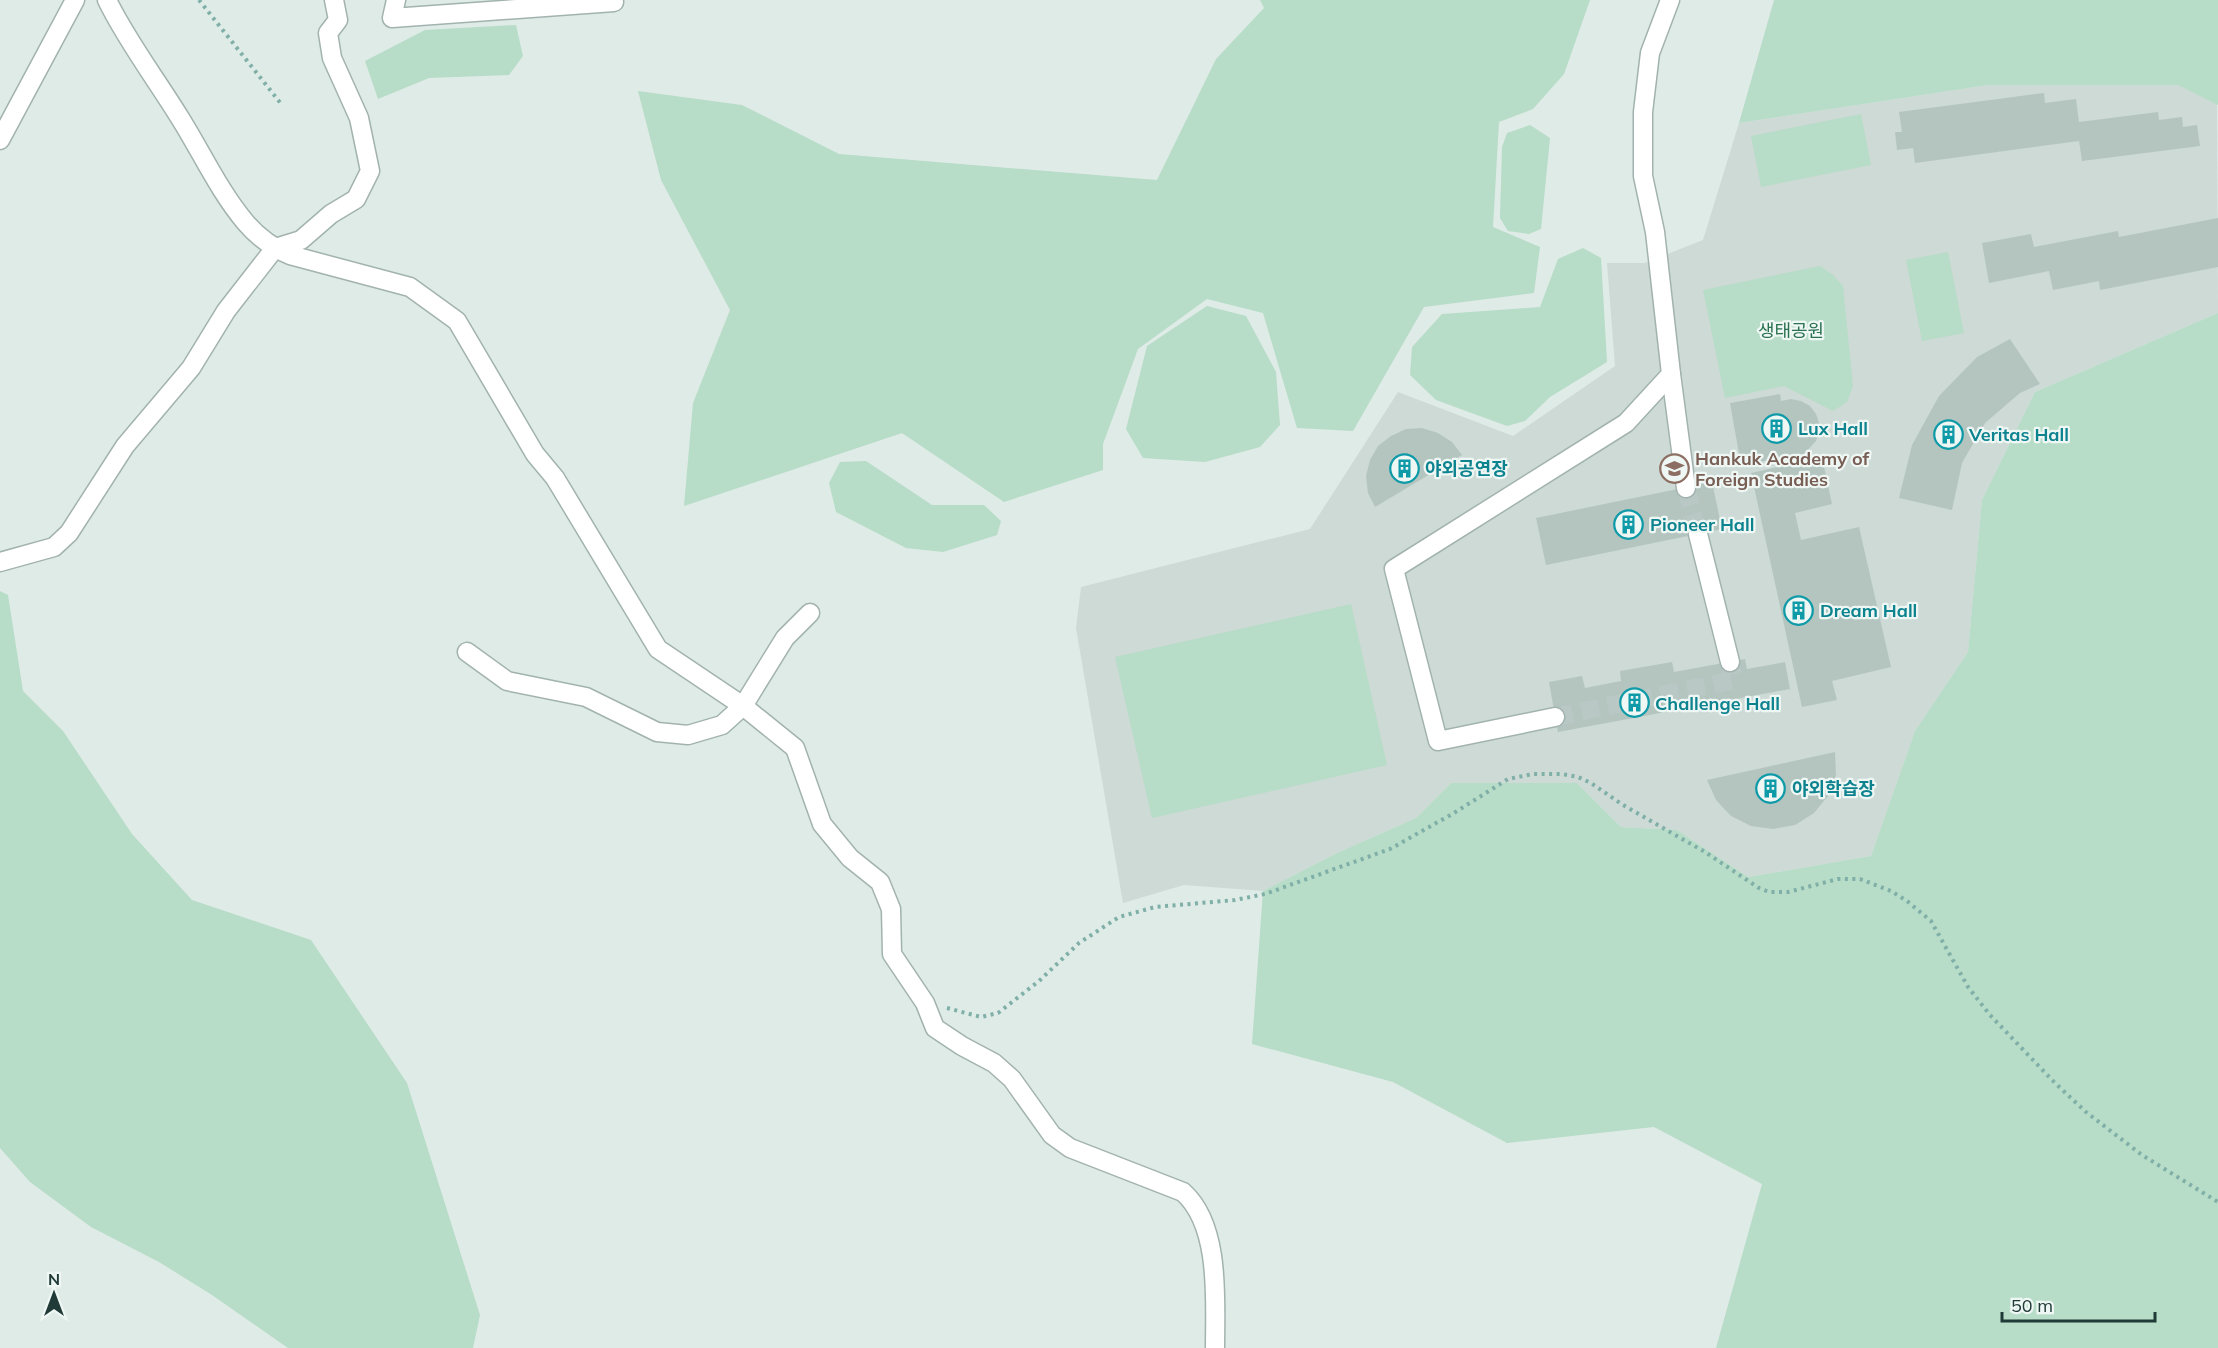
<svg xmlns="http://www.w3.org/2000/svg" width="2218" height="1348" font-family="Mulish,'Noto Sans KR',sans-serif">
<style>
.built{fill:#cddad6}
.green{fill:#b7dcc7}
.building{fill:#b4c5c0}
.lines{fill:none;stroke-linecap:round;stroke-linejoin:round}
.minor-tunnel{stroke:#b9c8c4;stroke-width:18;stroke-dasharray:18 9;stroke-linecap:butt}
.minor-casing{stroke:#a2b3af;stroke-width:21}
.path{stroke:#7fafa7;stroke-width:4;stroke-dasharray:3 4.5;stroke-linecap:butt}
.minor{stroke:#fff;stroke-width:18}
.labels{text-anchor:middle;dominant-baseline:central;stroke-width:4.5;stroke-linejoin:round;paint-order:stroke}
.park-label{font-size:18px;fill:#2a7250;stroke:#eff7f4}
.culture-label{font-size:18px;font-weight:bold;fill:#0d838f;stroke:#eff7f4;text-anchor:start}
.education-label{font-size:18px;font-weight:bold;fill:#785e54;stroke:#eff7f4;text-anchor:start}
</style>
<rect width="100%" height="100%" fill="#dfebe7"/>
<!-- built -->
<polygon class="built" points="2217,82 2218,313 2035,392 1982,500 1968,652 1915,731 1871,856 1748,877 1677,830 1621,827 1577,783 1451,783 1416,818 1337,853 1263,891 1184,885 1123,903 1076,628 1081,587 1310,529 1398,392 1513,436 1615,366 1607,263 1645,263 1703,240 1739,123 1988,85"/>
<!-- green -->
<g class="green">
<polygon points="1260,0 1590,0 1564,74 1533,109 1499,122 1493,227 1540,247 1534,293 1424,307 1353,431 1297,428 1263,313 1207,299 1138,349 1103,444 1103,470 1004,502 902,433 684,506 693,403 730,310 661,180 638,91 742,105 839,154 1157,180 1216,59 1264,8"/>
<polygon points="1774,0 2218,0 2218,105 2178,85 1988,85 1739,123"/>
<polygon points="516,25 523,56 509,75 429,78 378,99 365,61 425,30"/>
<polygon points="1861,114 1871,165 1761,187 1751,136"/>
<polygon points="1530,125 1550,138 1541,229 1529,234 1508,231 1500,218 1502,147 1507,133"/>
<polygon points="1583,248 1601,258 1607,362 1550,397 1525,421 1507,426 1436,400 1410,375 1412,347 1442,314 1540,307 1558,259"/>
<polygon points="1948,252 1964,333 1922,341 1906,260"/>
<polygon points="1820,266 1833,275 1843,286 1853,386 1847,402 1833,411 1784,386 1725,398 1703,290"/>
<polygon points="1207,306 1246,316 1276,372 1280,425 1260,447 1205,462 1143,458 1126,429 1147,346"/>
<polygon points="2218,313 2218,1348 1716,1348 1762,1184 1654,1127 1507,1143 1393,1082 1252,1044 1263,891 1337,853 1416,818 1451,783 1577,783 1621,827 1677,830 1748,877 1871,856 1915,731 1968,652 1982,500 2035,392"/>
<polygon points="866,461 932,505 984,505 1001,521 997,535 943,552 906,548 836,512 829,483 840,462"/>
<polygon points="0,591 8,595 23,691 63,731 132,834 192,900 311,940 407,1083 480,1315 473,1348 288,1348 212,1295 159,1262 91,1227 30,1182 0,1148"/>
<polygon points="1351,604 1387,765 1152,818 1115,657"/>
</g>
<!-- building -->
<g class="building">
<polygon points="2044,93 2045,103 2076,99 2079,122 2158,112 2159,120 2182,117 2183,127 2197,125 2200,146 2082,161 2079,141 1915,163 1913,148 1897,150 1895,132 1902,132 1899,112"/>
<polygon points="2218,218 2218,267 2100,290 2099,281 2053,290 2049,271 1989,283 1982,243 2031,234 2034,247 2118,231 2119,237"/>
<polygon points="2010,339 2040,384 2020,393 1985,423 1962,463 1952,510 1899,498 1912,445 1939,396 1977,357"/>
<polygon points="1780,394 1781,401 1791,399 1801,401 1810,406 1816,414 1819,423 1819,433 1816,441 1804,454 1741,465 1730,403"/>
<polygon points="1422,428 1438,433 1452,442 1462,455 1375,507 1368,493 1366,476 1370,460 1378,446 1391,436 1406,429"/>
<polygon points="1822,457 1832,504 1795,513 1801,540 1859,527 1891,667 1832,681 1837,700 1802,707 1751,473"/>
<polygon points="1712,482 1722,529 1546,565 1536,518"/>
<polygon points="1745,659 1747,669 1785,662 1790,689 1558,732 1549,682 1582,676 1585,688 1621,681 1620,671 1672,662 1674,672"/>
<polygon points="1835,752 1836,775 1828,796 1814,813 1795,825 1773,829 1751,826 1731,816 1716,800 1707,780"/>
</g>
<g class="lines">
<!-- minor-tunnel -->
<g class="minor-tunnel">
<polyline points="1686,488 1698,534"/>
<polyline points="1555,717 1734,680 1730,662"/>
</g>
<defs>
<g id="minor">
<path d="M107,0C127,41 156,79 180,118C202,153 219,191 246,223C258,237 273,248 290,255L410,287L457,321L535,454L555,478L658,649L743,706L795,748L822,824L850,858L880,882L891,909L892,954L925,1003L935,1028L962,1046L994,1063L1012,1079L1052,1135L1070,1148L1183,1192C1221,1226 1215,1301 1215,1348"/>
<polyline points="396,0 392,18 614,2"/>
<polyline points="0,140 75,0"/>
<polyline points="1671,374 1686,488"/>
<polyline points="1698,534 1730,662"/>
<polyline points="0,562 54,547 69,533 125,446 191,368 226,311 275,248 301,240 331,214 356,199 370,171 359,118 332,58 328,33 338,20 334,0"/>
<polyline points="467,652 507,681 586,697 657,732 688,735 722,725 743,706 785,638 810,613"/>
<polyline points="1555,717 1438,741 1394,569 1626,423 1671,374 1655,232 1643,176 1643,112 1650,53 1670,0"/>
</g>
</defs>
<!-- minor casing -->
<use href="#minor" class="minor-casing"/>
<!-- path -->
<g class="path">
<polyline points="199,0 282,105"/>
<polyline points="947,1008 981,1017 998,1013 1039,981 1079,943 1119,917 1155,907 1235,900 1265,894 1390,849 1454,813 1508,779 1533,774 1562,774 1578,777 1591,783 1623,805 1705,852 1759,888 1769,892 1788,892 1838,879 1860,879 1891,891 1907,901 1931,921 1968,987 1990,1015 2055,1083 2086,1112 2142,1155 2218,1202"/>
</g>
<!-- minor -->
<use href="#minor" class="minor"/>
</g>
<!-- icons -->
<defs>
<symbol id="building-ring" viewBox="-11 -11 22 22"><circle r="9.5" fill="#eff7f4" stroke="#0f9aa8" stroke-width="1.5"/><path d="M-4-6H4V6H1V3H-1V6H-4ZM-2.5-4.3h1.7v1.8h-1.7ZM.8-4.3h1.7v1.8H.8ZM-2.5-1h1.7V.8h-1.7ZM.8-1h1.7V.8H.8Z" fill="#0f9aa8"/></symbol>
<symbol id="school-ring" viewBox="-11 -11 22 22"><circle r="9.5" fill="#eff7f4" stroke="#8d6e63" stroke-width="1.5"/><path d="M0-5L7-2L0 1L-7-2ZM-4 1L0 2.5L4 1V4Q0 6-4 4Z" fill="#8d6e63"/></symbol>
</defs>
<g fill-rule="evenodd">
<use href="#building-ring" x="1760" y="412" width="33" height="33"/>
<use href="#building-ring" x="1932" y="418" width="33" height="33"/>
<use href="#building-ring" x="1388" y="452" width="33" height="33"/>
<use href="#school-ring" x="1658" y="452" width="33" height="33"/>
<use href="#building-ring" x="1612" y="508" width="33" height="33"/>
<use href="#building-ring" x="1782" y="594" width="33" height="33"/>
<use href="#building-ring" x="1618" y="686" width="33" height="33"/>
<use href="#building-ring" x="1754" y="772" width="33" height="33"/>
</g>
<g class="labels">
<!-- park labels -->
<g class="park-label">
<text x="1791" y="330">생태공원</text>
</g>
<!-- culture labels -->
<g class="culture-label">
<text x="1798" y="428">Lux Hall</text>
<text x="1969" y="434">Veritas Hall</text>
<text x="1425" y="468">야외공연장</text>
<text x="1650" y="524">Pioneer Hall</text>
<text x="1820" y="610">Dream Hall</text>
<text x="1655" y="703">Challenge Hall</text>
<text x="1792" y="788">야외학습장</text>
</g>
<!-- education labels -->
<g class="education-label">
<text x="1695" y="458">Hankuk Academy of<tspan x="1695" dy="21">Foreign Studies</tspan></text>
</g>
</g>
<!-- north arrow -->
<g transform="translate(54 1294)" stroke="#eff7f4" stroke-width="4.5" paint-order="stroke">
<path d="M0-4.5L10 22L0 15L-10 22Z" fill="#203b37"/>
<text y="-9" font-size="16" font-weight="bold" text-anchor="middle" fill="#203b37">N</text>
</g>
<!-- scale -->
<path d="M2002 1312v9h153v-9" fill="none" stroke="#203b37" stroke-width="3"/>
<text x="2011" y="1312" font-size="18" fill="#203b37" stroke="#eff7f4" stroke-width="4.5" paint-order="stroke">50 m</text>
</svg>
